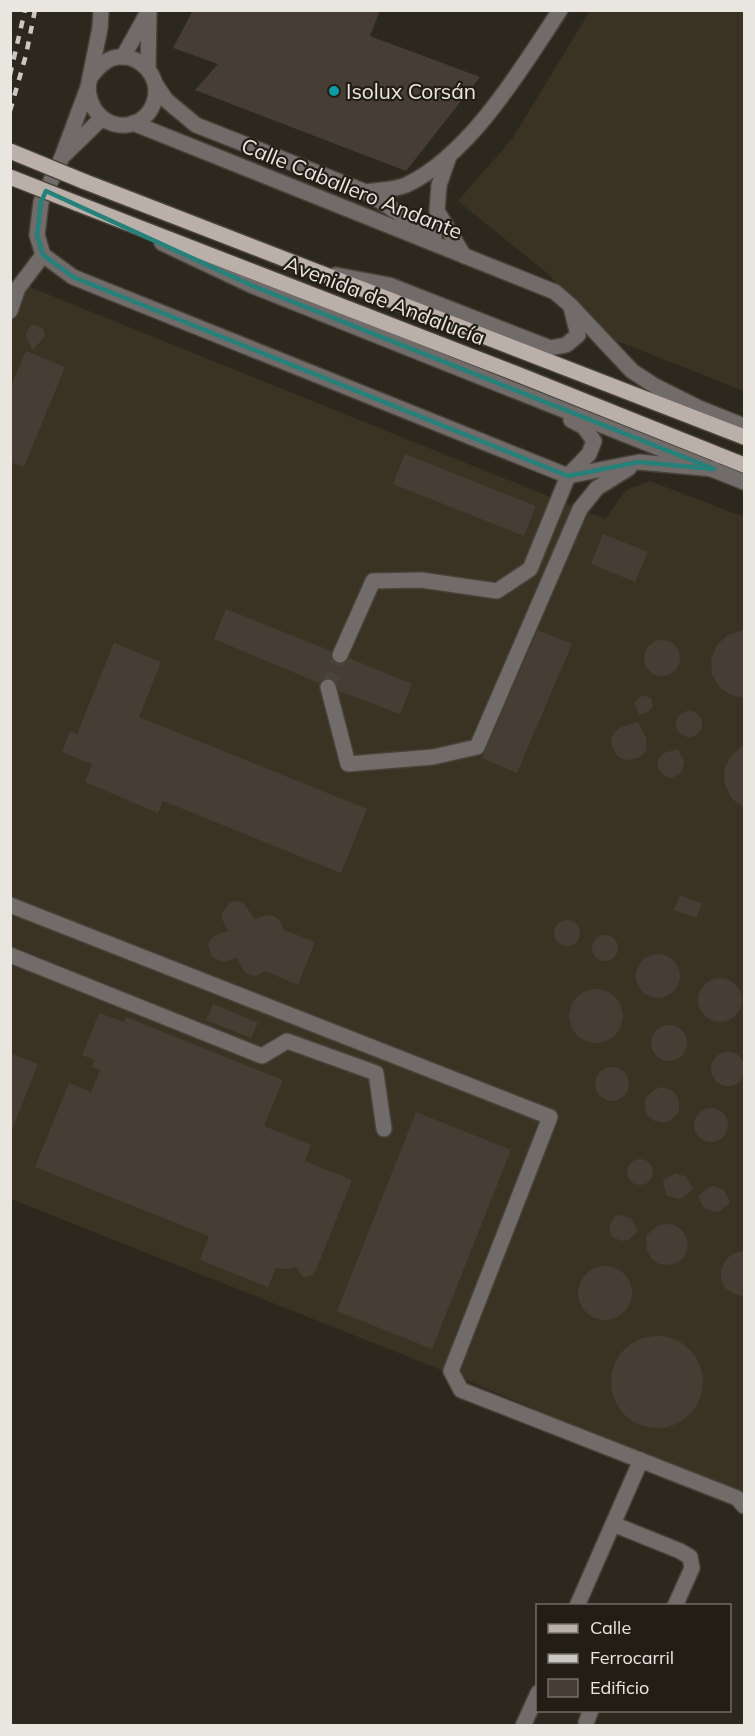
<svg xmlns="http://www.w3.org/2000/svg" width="755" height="1736" font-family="Mulish,sans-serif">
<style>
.built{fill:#3a3223}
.building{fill:#463e35}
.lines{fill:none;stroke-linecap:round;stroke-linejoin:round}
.minor-tunnel{stroke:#49443b;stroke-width:15;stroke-dasharray:15 8;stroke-linecap:butt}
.minor-casing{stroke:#474339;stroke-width:18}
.major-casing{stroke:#474339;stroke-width:18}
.minor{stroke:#716b69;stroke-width:15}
.major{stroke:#bbafaa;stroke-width:15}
.rail{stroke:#cbc8c1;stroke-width:4.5;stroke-dasharray:8 8;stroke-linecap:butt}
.major-bridge-casing{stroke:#474339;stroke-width:18;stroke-linecap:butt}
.major-bridge{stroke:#bbafaa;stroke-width:15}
.marked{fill:none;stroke:#258179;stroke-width:4.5;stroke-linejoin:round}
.culture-dot{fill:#0f9aa8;stroke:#231e15;stroke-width:2}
.labels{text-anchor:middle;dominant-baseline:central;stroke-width:4.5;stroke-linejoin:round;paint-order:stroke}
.poi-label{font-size:21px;fill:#e9e6e0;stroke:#231e15;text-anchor:start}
.street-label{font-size:21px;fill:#e9e6e0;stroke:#231e15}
</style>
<rect width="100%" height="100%" fill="#2d281e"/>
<!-- built -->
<g class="built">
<polygon points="590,11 744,11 744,391 604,336 547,273 458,201 512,139"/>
<polygon points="10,279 605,519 626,490 650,481 744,517 744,1498 459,1377 11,1199"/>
</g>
<!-- building -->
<g class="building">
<polygon points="193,10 380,10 370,36 480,77 406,171 195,90 218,64 173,48"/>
<polygon points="35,325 43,328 45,336 33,350 26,337 26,333 31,326"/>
<polygon points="26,351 65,367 24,467 10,462 10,388"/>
<polygon points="405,454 536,506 524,536 393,484"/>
<polygon points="603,534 648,552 635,582 591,564"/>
<polygon points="226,609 331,651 332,660 337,664 345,663 349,658 412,684 400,714 339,691 335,681 331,678 325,678 319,683 214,639"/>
<polygon points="538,630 572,644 517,773 482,758"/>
<polygon points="744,630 744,698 731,695 719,687 712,674 711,659 717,645 728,635"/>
<circle cx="662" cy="658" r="18"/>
<polygon points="114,643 161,662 139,717 367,809 341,873 163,801 158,813 85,782 92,764 62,752 70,731 77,734"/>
<polygon points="644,695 651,698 653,706 648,712 639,715 635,703 637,699"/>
<circle cx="689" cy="724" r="13"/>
<polygon points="638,722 646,738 647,750 638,758 630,760 622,759 616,754 612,747 611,739 615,732 621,727"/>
<polygon points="744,744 744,807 732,799 725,785 724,770 730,757"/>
<polygon points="678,749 684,761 682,772 672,778 666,777 658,768 658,759 664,753"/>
<polygon points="680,895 702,904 696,918 674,910"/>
<polygon points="235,901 242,902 246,906 254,919 267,915 274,916 279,920 284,930 315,942 298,985 265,971 256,976 249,975 244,971 237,958 223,962 212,957 208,945 211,939 216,935 228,931 222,919 222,913 229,903"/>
<circle cx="567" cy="933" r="13"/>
<circle cx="605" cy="948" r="13"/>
<circle cx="658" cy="976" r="22"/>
<circle cx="720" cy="1000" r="22"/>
<circle cx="596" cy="1016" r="27"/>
<polygon points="213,1004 258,1023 251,1038 206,1020"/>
<polygon points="99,1013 124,1022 126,1017 283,1080 264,1126 311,1145 305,1161 352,1180 316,1270 311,1276 303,1277 296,1267 286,1269 276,1268 268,1287 200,1260 209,1236 35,1167 69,1083 91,1092 100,1070 92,1067 95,1060 82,1055"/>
<circle cx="669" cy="1043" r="18"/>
<circle cx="728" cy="1069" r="17"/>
<polygon points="10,1053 38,1064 11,1132 10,1132"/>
<circle cx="612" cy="1084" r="17"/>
<polygon points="661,1087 669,1089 675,1093 679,1100 679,1112 670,1121 663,1123 655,1121 649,1117 645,1110 645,1098 654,1090"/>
<circle cx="711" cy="1125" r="17"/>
<polygon points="416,1112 511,1150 432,1349 337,1311"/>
<circle cx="640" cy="1172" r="13"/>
<polygon points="676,1173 686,1177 693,1189 683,1198 677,1199 666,1195 663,1180"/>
<polygon points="713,1186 724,1190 730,1203 720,1211 714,1212 704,1208 698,1196 708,1188"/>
<polygon points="621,1215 632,1219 638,1231 628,1240 622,1241 612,1237 609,1226 615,1216"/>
<polygon points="666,1224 675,1225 683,1231 687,1239 688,1248 684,1257 677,1263 668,1265 659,1264 651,1258 647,1250 646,1236 657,1226"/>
<polygon points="744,1251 744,1296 734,1294 726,1289 721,1280 721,1270 725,1261 732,1254"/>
<circle cx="605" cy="1293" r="27"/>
<circle cx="657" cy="1382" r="46"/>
</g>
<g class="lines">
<!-- minor-tunnel -->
<polyline class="minor-tunnel" points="328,687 340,655"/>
<defs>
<g id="minor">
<polyline points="101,10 100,28 88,87 62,157 41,202 37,235 43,255 73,277 568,476 639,462 714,469"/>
<polyline points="123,57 148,12"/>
<polyline points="148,69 149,11"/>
<polyline points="156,85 166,100 196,125 366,192 434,236"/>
<path d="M88,87C90,133 145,138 155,99C161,75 137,51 113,58C104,61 98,68 92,75"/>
<polyline points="133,123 555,292 570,305 632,371 655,386 699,408 744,426"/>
<polyline points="65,154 102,118"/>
<polyline points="448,159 439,185 437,211 464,256"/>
<path d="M366,192C378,190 395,190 406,185C470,155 522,68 560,10"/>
<polyline points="162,243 253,286 744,482"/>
<polyline points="336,275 389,285 550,348 566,345 578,335 571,307"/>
<polyline points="10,311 18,288 43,255"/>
<polyline points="340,655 373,581 421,580 497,591 530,569 568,476 589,454 594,441 584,427 571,420"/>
<polyline points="328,687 348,764 433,757 477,747 580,509 597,488 629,468"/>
<polyline points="10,905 550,1117 451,1371 461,1390 737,1498 744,1506"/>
<polyline points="10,955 262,1056 287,1041 376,1073 384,1129"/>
<polyline points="613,1524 680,1551 690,1557 692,1568 675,1606"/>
<polyline points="577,1606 641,1460"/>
<polyline points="586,1723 591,1710"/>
<polyline points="523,1726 538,1693"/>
</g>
<g id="major">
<polyline points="83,181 744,437"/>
<polyline points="76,203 517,374 744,465"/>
</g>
</defs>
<!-- minor casing -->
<use href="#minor" class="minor-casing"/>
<!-- major casing -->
<use href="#major" class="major-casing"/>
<!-- minor -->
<use href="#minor" class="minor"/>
<!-- major -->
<use href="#major" class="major"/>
<!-- rail -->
<g class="rail">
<polyline points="10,75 25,10"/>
<polyline points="10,111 26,55 35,10"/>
</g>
<defs>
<g id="major-bridge">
<polyline points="10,151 83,181"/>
<polyline points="10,177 76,203"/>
</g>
</defs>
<!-- major-bridge casing -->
<use href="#major-bridge" class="major-bridge-casing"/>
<!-- major-bridge -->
<use href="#major-bridge" class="major-bridge"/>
</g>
<!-- marked area -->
<path class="marked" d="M46,191L253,286L714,469L639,462L568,476L73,277L43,255L37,235L41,202Z"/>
<!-- markers -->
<circle class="culture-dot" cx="334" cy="91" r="6"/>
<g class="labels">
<!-- poi labels -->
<g class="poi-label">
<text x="346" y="91">Isolux Corsán</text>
</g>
<!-- street labels -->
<g class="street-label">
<text transform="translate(352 188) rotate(22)">Calle Caballero Andante</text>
<text transform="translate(385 300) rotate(21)">Avenida de Andalucía</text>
</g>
</g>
<!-- border -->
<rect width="755" height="1736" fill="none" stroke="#e9e6e0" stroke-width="24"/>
<!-- legend -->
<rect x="536" y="1604" width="195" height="108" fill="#231e15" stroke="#726e66" stroke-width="1.5"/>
<rect x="548" y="1624" width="30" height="9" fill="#bbafaa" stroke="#726e66" stroke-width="1.5"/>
<text x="590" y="1634" font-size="18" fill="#e9e6e0">Calle</text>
<rect x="548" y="1654" width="30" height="9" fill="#cbc8c1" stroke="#726e66" stroke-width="1.5"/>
<text x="590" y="1664" font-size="18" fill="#e9e6e0">Ferrocarril</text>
<rect x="548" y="1679" width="30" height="18" fill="#463e35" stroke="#726e66" stroke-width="1.5"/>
<text x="590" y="1694" font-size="18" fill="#e9e6e0">Edificio</text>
</svg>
